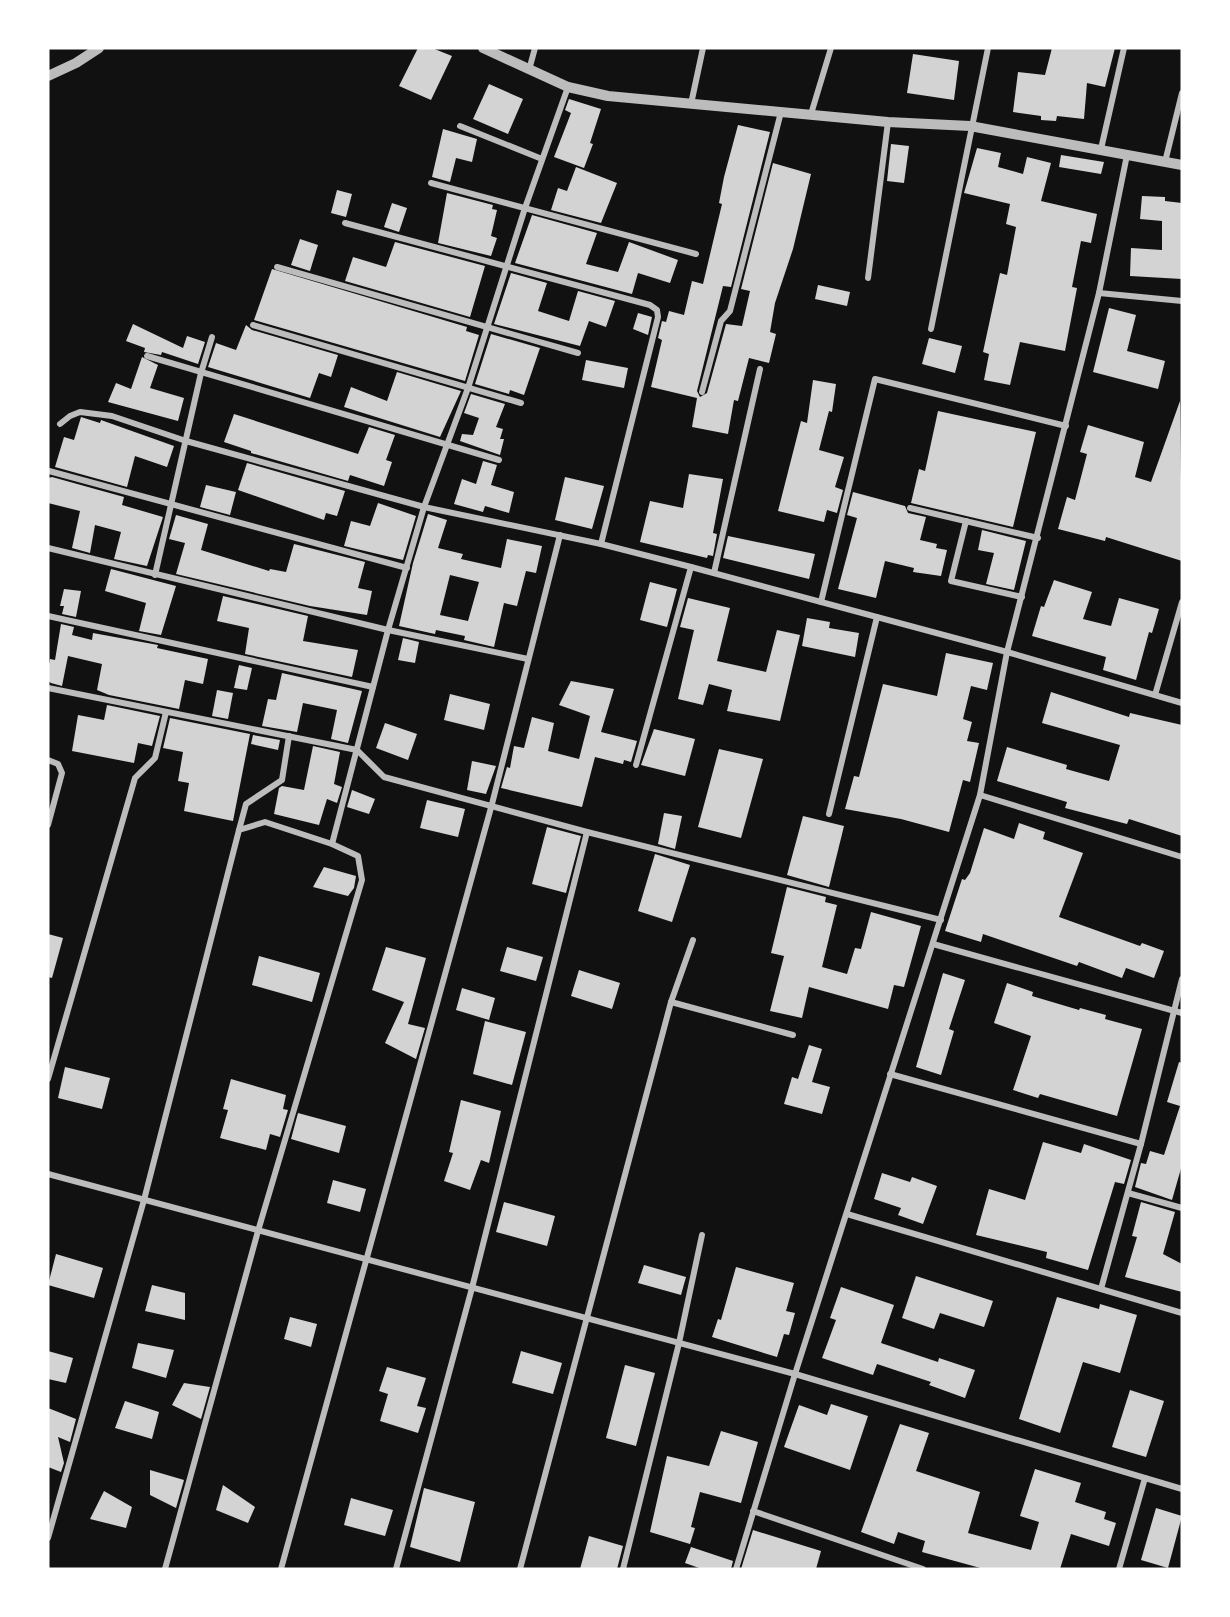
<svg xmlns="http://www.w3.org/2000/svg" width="1230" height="1617" font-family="Merriweather,serif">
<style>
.building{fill:#d3d3d3;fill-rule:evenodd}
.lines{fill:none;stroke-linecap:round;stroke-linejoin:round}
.minor{stroke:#bcbcbc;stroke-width:6}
.tertiary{stroke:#bcbcbc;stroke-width:10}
</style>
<rect width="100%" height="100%" fill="#111"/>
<!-- building -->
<g class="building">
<polygon points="418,48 432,48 452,56 431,100 399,86"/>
<polygon points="1052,48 1115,48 1105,87 1087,83 1084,119 1057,116 1056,121 1041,120 1041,116 1013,112 1018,72 1045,75"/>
<polygon points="913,54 959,61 954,100 907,93"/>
<polygon points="489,84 523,99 508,134 473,119"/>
<polygon points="569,99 601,109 590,143 593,144 584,168 554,157 571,113 565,110"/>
<polygon points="738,125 770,132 731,287 723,286 697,391 700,397 707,393 726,324 742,326 750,291 741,289 773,163 811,174 793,249 775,303 770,332 776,334 769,363 749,358 738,401 734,400 728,434 692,427 697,398 651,387 662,340 658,338 662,321 666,322 669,311 684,315 692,281 703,284 722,204 719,203 724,177"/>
<polygon points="443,129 477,139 472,162 456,158 450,182 432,177"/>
<polygon points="891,144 909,146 904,183 887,181"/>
<polygon points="977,148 1001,153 998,167 1023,174 1027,157 1051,163 1041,201 1097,214 1091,243 1081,241 1072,287 1077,288 1065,351 1020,342 1010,385 984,380 989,354 983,352 1000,273 1007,275 1016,227 1006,224 1010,204 964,193"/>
<polygon points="1061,155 1104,162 1101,174 1059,167"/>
<polygon points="576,167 617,183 601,223 551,210 558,188 567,191"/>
<polygon points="337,190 352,194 346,217 331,213"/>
<polygon points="447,193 493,205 492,209 497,210 491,236 497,238 491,256 438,243"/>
<polygon points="1142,196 1165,197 1165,201 1182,203 1182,279 1130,276 1131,248 1162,250 1162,221 1140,219"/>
<polygon points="392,203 407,208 399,232 384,227"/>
<polygon points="532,215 597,233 586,264 618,272 629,242 678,260 670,283 638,273 632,294 515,263"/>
<polygon points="300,239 318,245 310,271 291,265"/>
<polygon points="395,242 485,266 470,317 345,281 353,257 386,267"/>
<polygon points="272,269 467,327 466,331 479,335 465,381 254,320"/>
<polygon points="511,273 547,283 538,311 569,321 578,291 615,301 606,327 589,321 580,346 494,324"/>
<polygon points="818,285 850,292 847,306 815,299"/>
<polygon points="1109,308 1136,315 1127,351 1165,361 1158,389 1093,372"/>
<polygon points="638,313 652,317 648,335 633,329"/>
<polygon points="133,324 183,348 187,336 205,342 198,364 162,352 161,355 144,352 145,348 126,341"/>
<polygon points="246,325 252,330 338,355 331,377 319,373 310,398 208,367 216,343 236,350"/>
<polygon points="491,334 540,348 524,395 510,390 509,394 475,384"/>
<polygon points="929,338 962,346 955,373 922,364"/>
<polygon points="142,357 158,365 150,388 184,398 178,421 108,402 116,383 131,389"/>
<polygon points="586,360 628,368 624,388 582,380"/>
<polygon points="397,372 461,391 440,437 344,407 351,387 387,401"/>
<polygon points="813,380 836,384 832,412 829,411 819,450 844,457 835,487 843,490 837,513 827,510 824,522 778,511 801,421 807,423"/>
<polygon points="471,394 505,404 496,427 503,429 500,439 504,439 500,455 460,441 462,434 473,435 479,418 464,413"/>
<polygon points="1180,401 1182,561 1106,537 1105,541 1058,529 1067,497 1075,500 1087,454 1080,452 1088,425 1144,442 1135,477 1151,482"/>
<polygon points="938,411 1036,432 1013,527 911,503 919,469 925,471"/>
<polygon points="234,414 358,454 369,427 395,435 386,460 392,462 384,486 350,475 348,481 251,453 251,451 224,442"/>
<polygon points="81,417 100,423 101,420 174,446 167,467 135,456 127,487 55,467 64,437 74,440"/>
<polygon points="483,461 497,465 491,485 514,492 509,513 485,506 483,512 454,504 462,479 476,484"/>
<polygon points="247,463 345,491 337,516 326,513 324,520 238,490"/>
<polygon points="689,474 723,479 713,533 717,534 713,556 708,555 707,558 640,542 650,501 683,508"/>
<polygon points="52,477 124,497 122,505 163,517 147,566 114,559 121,532 95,525 90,553 72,548 80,511 48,503 48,478"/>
<polygon points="565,477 604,486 592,529 555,520"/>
<polygon points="206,485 236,492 230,515 200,507"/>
<polygon points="853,492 905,506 908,513 926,517 920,540 937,544 936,548 947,550 941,576 913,572 914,568 885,561 876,598 838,589 857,518 847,515"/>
<polygon points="378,503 416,516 403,560 344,546 351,521 370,526"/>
<path d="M428,514L447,520L438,548L463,554L461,559L501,568L507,539L542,546L536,573L526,571L517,606L504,603L494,647L464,640L465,636L436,630L435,634L399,626L413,563ZM450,575L479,582L468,621L440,615Z"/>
<polygon points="176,515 208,524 201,550 269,571 270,569 286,572 294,544 365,562 358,588 372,591 367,615 310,606 176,574 185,543 169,539"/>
<polygon points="982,530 1026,541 1014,590 986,584 994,553 978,550"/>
<polygon points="728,536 815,554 809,579 723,558"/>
<polygon points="111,569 176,586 161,635 139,631 146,603 105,591"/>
<polygon points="1054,580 1092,592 1083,619 1111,626 1119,598 1159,609 1152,633 1149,632 1136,680 1103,670 1106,657 1032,636 1041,606 1044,607"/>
<polygon points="650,582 677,589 667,627 640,620"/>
<polygon points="64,589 81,591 76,617 62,614 64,606 60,606"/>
<polygon points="223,596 308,616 303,641 358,650 352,677 245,654 249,628 217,621"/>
<polygon points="688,598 730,608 717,661 766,672 777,630 800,635 780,721 727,711 732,690 709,684 703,705 678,699 694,630 680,627"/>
<polygon points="807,618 830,622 829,628 859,633 855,657 802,646"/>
<polygon points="61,624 74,627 72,635 92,640 93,633 158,645 157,648 208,659 203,684 185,680 179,709 109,695 97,690 102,664 68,656 62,686 51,683 48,681 48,670 50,659 55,660"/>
<polygon points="403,638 419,642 415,663 398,660"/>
<polygon points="946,653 993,663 987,690 971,686 963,719 972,722 967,741 979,743 970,782 963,780 949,832 901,819 845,809 854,776 859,777 883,684 937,696"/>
<polygon points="239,665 252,668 247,690 234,688"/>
<polygon points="282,673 362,691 348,743 331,739 337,710 303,703 297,732 262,726 268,699 276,700"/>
<polygon points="571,681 614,689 601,732 637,741 631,762 624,760 623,764 595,757 582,807 501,788 507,767 510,768 514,746 524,748 532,717 554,723 548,751 579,759 590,716 559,705"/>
<polygon points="217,690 233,693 228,719 212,716"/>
<polygon points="1051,692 1129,717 1130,713 1182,725 1182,836 1129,819 1127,824 1065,808 1067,802 997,781 1007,747 1067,765 1066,769 1109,781 1120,745 1042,723"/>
<polygon points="450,694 490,704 484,730 444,720"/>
<polygon points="107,705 160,716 152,746 138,743 134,763 72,751 78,715 104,720"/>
<polygon points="170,718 250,734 233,821 184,811 189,783 178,781 183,752 163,748"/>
<polygon points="385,723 417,734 408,760 376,748"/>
<polygon points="654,729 695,739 685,776 641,765"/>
<polygon points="253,735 280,740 278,750 251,744"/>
<polygon points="313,746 340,752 334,784 342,787 337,803 327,799 319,825 274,814 279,788 282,786 304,790"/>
<polygon points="719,749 763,759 741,838 698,827"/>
<polygon points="472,761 496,766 486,794 467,790"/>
<polygon points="352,790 375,799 369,814 347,807"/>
<polygon points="427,800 465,809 458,837 420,828"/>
<polygon points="664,813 682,816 675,849 658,844"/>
<polygon points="803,816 844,826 829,887 787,875"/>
<polygon points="1019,823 1045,832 1043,839 1083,853 1059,917 1140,946 1142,943 1164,951 1154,978 1126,968 1122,978 1079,962 1077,966 983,934 981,942 945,931 962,879 965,880 970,873 984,828 1014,839"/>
<polygon points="547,827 581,836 566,893 532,884"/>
<polygon points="655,854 690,865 672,922 638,911"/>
<polygon points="324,867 356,876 354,888 348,896 313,887"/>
<polygon points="787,887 826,897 825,902 837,905 822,967 847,974 855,948 861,949 871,912 921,926 904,987 894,985 888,1009 809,987 802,1018 770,1011 784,956 771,953"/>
<polygon points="48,934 63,938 52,978 48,977"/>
<polygon points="386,947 426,958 408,1024 425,1028 416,1059 385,1043 404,1002 372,990"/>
<polygon points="507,947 543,957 536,981 500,971"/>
<polygon points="259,956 320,973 312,1002 252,985"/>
<polygon points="579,970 620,983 612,1009 571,996"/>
<polygon points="943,973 965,980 949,1029 954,1031 941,1075 916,1067"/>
<polygon points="1007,983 1033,992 1032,996 1079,1010 1080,1008 1106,1015 1105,1019 1142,1029 1117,1116 1040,1094 1038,1098 1013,1090 1031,1036 994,1023"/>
<polygon points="462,988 495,998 489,1020 456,1010"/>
<polygon points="485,1021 526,1032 512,1085 473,1074"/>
<polygon points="809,1045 822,1049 812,1082 830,1087 822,1114 784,1104 792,1077 798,1079"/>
<polygon points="1179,1062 1182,1063 1182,1165 1172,1200 1135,1187 1141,1163 1146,1164 1150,1151 1164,1155 1180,1106 1167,1102"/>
<polygon points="65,1067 110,1078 102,1109 58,1098"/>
<polygon points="231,1079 286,1095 283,1109 288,1110 280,1137 270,1134 266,1150 220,1138 228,1110 223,1109"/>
<polygon points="461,1100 501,1111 489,1163 481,1160 470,1190 444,1181 453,1153 449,1152"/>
<polygon points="298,1113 346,1126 339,1153 291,1139"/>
<polygon points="1043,1142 1081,1153 1084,1144 1131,1160 1124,1184 1115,1182 1088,1270 1046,1258 1047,1252 976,1235 989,1189 1025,1200"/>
<polygon points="882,1173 910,1182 912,1177 937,1186 923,1224 898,1215 901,1208 874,1199"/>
<polygon points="333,1180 366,1189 360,1212 327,1203"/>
<polygon points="504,1202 555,1216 547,1246 496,1232"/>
<polygon points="1141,1202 1175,1212 1163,1254 1182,1264 1182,1292 1125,1277 1137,1237 1132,1236"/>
<polygon points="56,1254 103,1268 94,1298 48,1285"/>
<polygon points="644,1265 686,1277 681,1295 638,1283"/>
<polygon points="736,1267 794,1283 786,1311 795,1313 789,1335 784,1334 777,1357 712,1337 718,1319 721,1320"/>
<polygon points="916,1276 993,1301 984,1327 940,1313 934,1329 902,1318"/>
<polygon points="152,1285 185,1293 185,1320 145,1311"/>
<polygon points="841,1287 894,1305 881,1343 938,1362 939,1358 975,1370 965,1398 929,1385 931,1382 877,1364 873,1375 822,1358 836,1320 830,1318"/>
<polygon points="1057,1297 1099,1309 1100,1304 1137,1315 1120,1373 1083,1362 1060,1433 1019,1419"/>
<polygon points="290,1317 317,1324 311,1347 284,1339"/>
<polygon points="138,1343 174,1350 166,1378 132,1368"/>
<polygon points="48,1351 73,1358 66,1383 48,1379"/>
<polygon points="521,1351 562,1363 553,1394 512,1383"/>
<polygon points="625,1365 655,1373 636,1446 606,1438"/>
<polygon points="387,1367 426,1378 417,1406 426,1408 418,1433 380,1421 388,1394 379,1391"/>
<polygon points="184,1383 210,1387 201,1419 172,1405"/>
<polygon points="1130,1390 1164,1401 1146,1457 1112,1447"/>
<polygon points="125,1401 159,1412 152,1439 115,1428"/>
<polygon points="831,1404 868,1416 850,1470 784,1447 799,1405 827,1415"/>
<polygon points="48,1408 76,1419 70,1442 58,1437 64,1463 61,1472 48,1467"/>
<polygon points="900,1424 929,1433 916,1471 980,1492 968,1533 1031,1550 1039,1522 1020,1516 1035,1469 1081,1483 1075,1502 1106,1512 1104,1519 1116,1523 1109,1546 1071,1534 1060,1569 984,1569 922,1552 925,1541 898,1532 894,1544 861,1532"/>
<polygon points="721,1431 758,1442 741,1503 700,1492 691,1527 695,1528 690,1544 650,1532 667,1456 709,1466"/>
<polygon points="150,1470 184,1480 176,1508 150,1495"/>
<polygon points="223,1485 255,1507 248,1523 216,1510"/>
<polygon points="424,1488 475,1502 460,1562 410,1547"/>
<polygon points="104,1491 132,1507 126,1528 90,1519"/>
<polygon points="351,1498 393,1510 385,1536 344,1525"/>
<polygon points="1156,1508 1182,1516 1168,1568 1141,1560"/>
<polygon points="753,1530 821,1551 816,1569 741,1569"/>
<polygon points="589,1536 623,1546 617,1569 580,1569"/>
<polygon points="691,1547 733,1561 731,1569 702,1569 685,1563"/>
</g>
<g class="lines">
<!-- minor -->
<g class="minor">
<polyline points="529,70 535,48"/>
<polyline points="691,104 703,48"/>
<polyline points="811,114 831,48"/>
<polyline points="460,126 542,159"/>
<polyline points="1101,149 1124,48"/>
<polyline points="1165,162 1182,93"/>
<polyline points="431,183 696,254"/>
<polyline points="345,223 650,305 657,310 658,317 601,544"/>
<polyline points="277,267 578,353"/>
<polyline points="868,278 888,122"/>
<polyline points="1099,293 1182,301"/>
<polyline points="253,325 521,403"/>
<polyline points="931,329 988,48"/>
<polyline points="147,356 499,460"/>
<polyline points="702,392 721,321 730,311 781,112"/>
<polyline points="60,424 70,416 80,412 112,416 186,441 424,507 601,544 691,567 1007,652 1182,703"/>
<polyline points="49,471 407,568"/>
<polyline points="910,508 1038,538"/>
<polyline points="966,521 951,581 1022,597"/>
<polyline points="48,548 388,630 528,659"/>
<polyline points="714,573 760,369"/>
<polyline points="155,575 201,373 212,337"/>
<polyline points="821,602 875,379 1066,426"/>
<polyline points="48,616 373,687"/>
<polyline points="48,688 357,750 384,777 587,832 941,920"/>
<polyline points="1155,695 1182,602"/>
<polyline points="48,760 58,764 62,773 48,825"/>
<polyline points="636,765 691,567"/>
<polyline points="980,795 1182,857"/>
<polyline points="829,814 877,617"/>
<polyline points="239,830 246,804 282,780 289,736"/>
<polyline points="332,844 388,630 424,507 468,388 525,208 568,87"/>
<polyline points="933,944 1182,1013"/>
<polyline points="671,1002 793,1035"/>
<polyline points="890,1074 1141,1144"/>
<polyline points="48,1079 135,778 155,758 166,712"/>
<polyline points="48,1174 795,1374 1182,1489"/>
<polyline points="1128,1193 1182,1208"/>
<polyline points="847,1214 1182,1313"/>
<polyline points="1101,1289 1141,1144 1182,979"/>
<polyline points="753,1511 923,1569"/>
<polyline points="48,1538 144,1200 239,830 265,822 332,844 358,856 362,880 258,1231 165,1569"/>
<polyline points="281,1569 492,804 560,535"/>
<polyline points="396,1569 472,1288 587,832"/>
<polyline points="520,1569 671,1002 693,940"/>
<polyline points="623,1569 679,1343 702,1235"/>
<polyline points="736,1569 795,1374 980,795 1007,652 1099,293 1127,155"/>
<polyline points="1119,1569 1145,1478"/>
</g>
<!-- tertiary -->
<g class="tertiary">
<polyline points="483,48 568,87 608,96 888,122 970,126 1182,165"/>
<polyline points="48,76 76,63 99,48"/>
</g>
</g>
<!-- border -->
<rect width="1230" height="1617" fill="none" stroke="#ffffff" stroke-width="99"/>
</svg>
